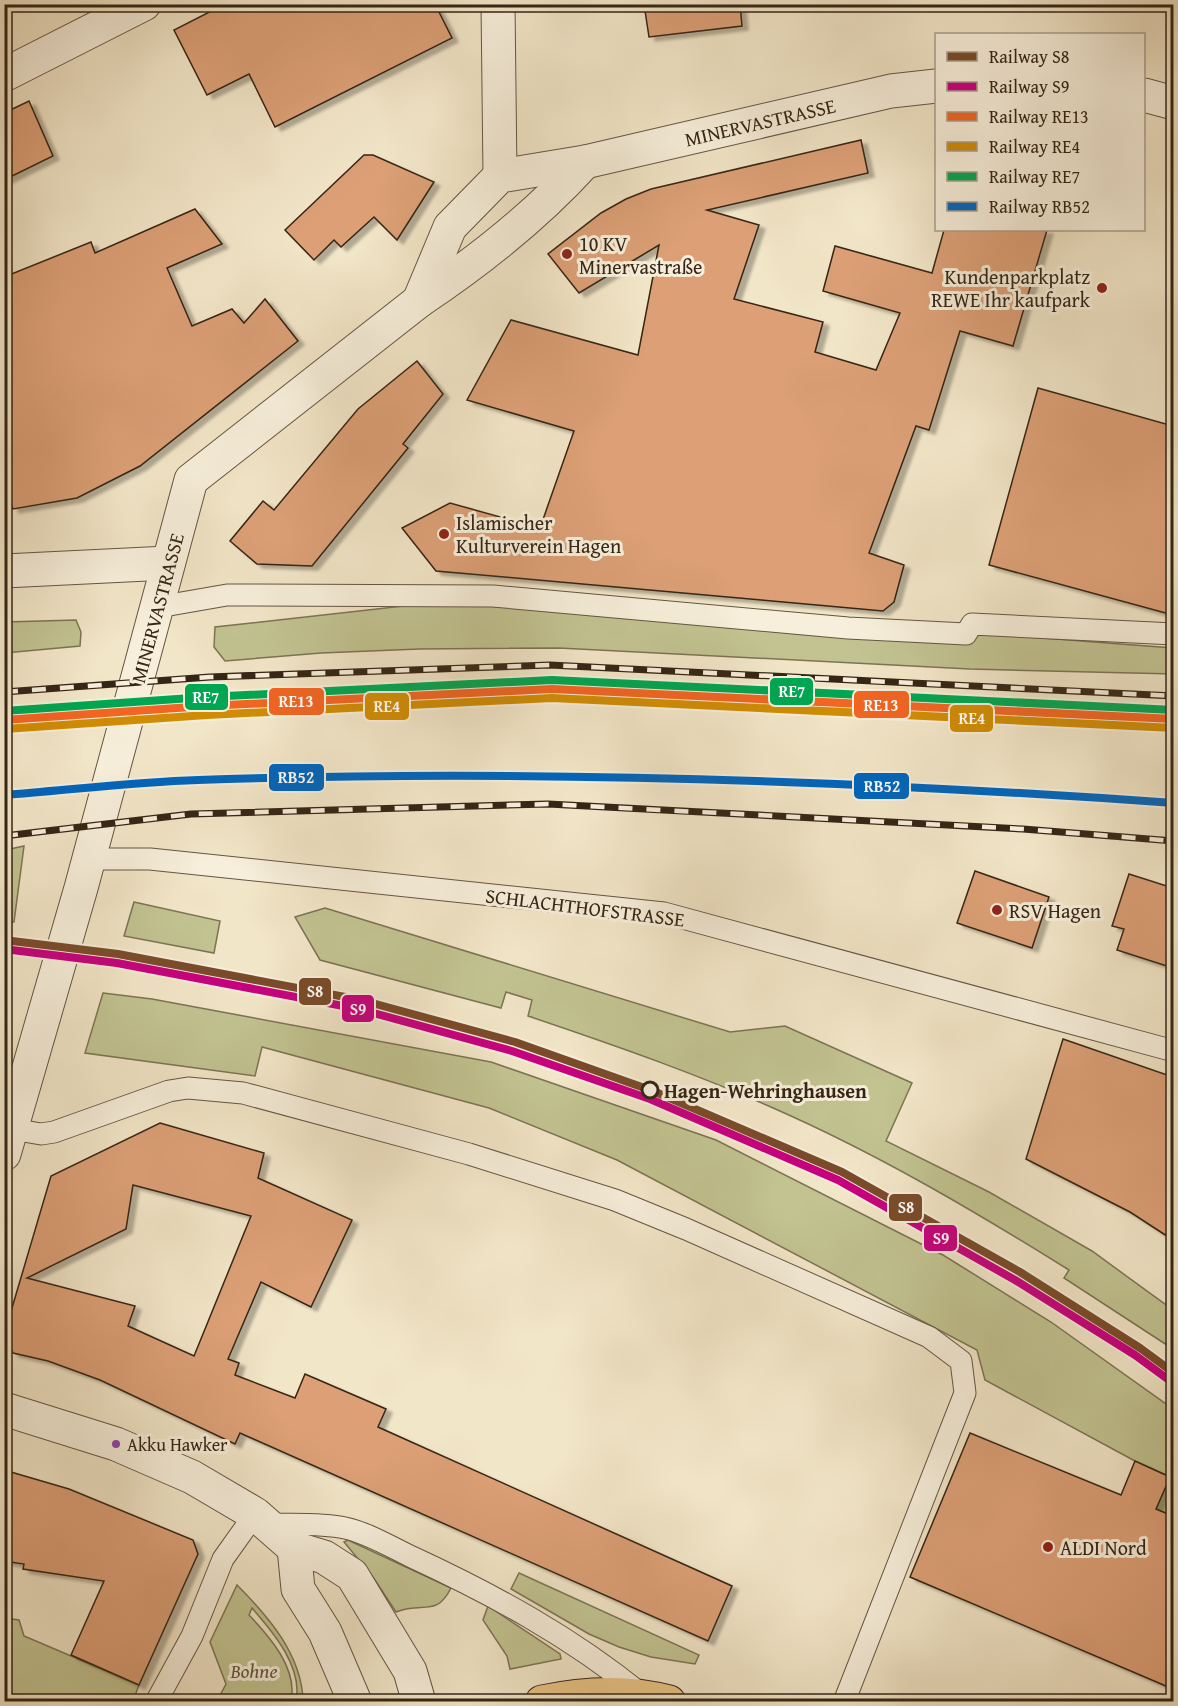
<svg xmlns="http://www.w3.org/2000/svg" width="1178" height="1706" font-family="'Gentium Book Plus',serif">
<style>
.green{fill:#c2c391;stroke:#7c7453;stroke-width:1.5}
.building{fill:#dc9f76;stroke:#352515;stroke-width:1.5;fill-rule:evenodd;filter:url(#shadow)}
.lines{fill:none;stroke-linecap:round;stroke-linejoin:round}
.service-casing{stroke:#645542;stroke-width:23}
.minor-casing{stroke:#645542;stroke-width:35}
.primary-casing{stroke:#352515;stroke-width:35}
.service{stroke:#f7efdb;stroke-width:21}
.minor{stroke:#f7efdb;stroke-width:33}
.primary{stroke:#e9c384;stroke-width:33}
.rail-casing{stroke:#352515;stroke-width:7}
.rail{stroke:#f7efdb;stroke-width:4.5;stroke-dasharray:14;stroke-linecap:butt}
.rail-1-casing{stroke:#f7efdb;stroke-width:12}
.rail-2-casing{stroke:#f7efdb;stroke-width:12}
.rail-3-casing{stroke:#f7efdb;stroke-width:12}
.rail-4-casing{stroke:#f7efdb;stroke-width:12}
.rail-5-casing{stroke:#f7efdb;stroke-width:12}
.rail-6-casing{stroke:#f7efdb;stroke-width:12}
.rail-1{stroke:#7a4b2a;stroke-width:8}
.rail-2{stroke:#c7007f;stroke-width:8}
.rail-3{stroke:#f26522;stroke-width:8}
.rail-4{stroke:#d08c04;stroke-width:8}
.rail-5{stroke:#00a651;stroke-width:8}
.rail-6{stroke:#0065bd;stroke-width:8}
.poi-dot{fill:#8f2418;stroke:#f7efdb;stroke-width:2}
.stop-dot{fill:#f7efdb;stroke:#352515;stroke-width:3}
.bus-dot{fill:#8e44ad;stroke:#f7efdb;stroke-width:2}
.labels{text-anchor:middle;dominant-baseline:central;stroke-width:6;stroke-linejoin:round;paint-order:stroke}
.bus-label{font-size:18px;fill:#352515;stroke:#f7efdb;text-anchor:start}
.street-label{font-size:20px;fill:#352515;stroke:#f7efdb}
.poi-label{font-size:20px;fill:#352515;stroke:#f7efdb;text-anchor:start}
.stop-label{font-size:20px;font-weight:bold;fill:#352515;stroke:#f7efdb;text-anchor:start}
.park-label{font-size:20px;font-style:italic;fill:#5f543a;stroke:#f7efdb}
.line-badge{stroke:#f7efdb;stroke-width:2}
.badge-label{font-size:16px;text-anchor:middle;font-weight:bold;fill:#fff}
</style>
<defs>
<filter id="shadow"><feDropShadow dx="6" dy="4" stdDeviation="1.5" flood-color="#0004"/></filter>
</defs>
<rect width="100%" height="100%" fill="#f2e6c8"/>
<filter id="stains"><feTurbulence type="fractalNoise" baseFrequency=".00333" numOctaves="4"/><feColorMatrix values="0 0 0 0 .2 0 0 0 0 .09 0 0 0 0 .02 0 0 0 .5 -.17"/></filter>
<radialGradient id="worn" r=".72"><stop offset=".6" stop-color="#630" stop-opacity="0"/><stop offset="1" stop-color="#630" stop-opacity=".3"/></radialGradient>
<!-- green -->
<g class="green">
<polygon points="493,596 1173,648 1174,674 970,669 559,648 419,649 321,653 225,661 214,647 215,627"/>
<polygon points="76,620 81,632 80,646 5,653 5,622"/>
<polygon points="24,846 14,922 5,921 5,850"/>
<polygon points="134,902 220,921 214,953 124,936"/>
<path d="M325,908L730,1032L785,1026L912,1083L886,1141L989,1192L1092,1251L1173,1310V1349L1064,1278L1069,1270C979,1214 888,1160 791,1116C706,1077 617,1046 528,1016L532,1000L506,992L501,1008L320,960L295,917Z"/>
<polygon points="103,993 152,999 491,1062 716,1140 943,1255 1051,1322 1173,1409 1173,1517 1156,1509 1170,1477 1135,1461 985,1380 977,1350 617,1160 489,1108 262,1047 255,1076 85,1053"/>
<path d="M348,1540L451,1588C436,1618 423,1601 396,1612L373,1577L344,1542Z"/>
<polygon points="519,1573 699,1655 695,1664 651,1657 619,1647 589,1634 511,1589"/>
<path d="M237,1585C268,1616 302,1655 303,1701H296C303,1667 273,1632 252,1608L249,1615C270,1637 298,1669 291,1701H217L226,1684L210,1642Z"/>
<polygon points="488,1606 560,1654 561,1659 510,1669 507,1656 483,1620"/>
<polygon points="4,1618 19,1620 24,1636 139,1685 133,1701 5,1701"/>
</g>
<!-- building -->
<g class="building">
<polygon points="225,4 435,4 452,38 275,127 249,74 207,95 174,30"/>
<polygon points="644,4 740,4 742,26 649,37"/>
<polygon points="29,101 53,156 4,180 4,113"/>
<polygon points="861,140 868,173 707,210 759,225 734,299 823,322 815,352 876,370 900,313 823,291 835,246 932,273 944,230 1047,230 1013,346 960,331 929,430 916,426 869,553 904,565 894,602 883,611 436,571 402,528 450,503 540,528 574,431 467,400 511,320 638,355 659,245 579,293 548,254 601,213 626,199 651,189"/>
<polygon points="364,155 373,155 434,182 397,240 374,217 341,247 334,240 314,260 285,230"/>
<polygon points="195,209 222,244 167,268 192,326 232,309 244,323 265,299 298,341 140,466 77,498 13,509 4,486 4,277 91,242 95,253"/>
<polygon points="417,361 443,394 403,444 408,448 312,566 257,564 230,541 263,501 274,510 358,409"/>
<polygon points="1038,388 1173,426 1173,615 989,565"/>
<polygon points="975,871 1049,897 1032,948 957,923"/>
<polygon points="1129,874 1173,888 1173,968 1117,950 1124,929 1112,926"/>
<polygon points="1063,1039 1173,1077 1173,1240 1130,1212 1026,1159"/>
<path d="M160,1123L264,1153L258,1178L352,1220L311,1307L261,1282L228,1359L239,1363L235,1375L295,1398L305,1374L386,1409L378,1427L732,1586L708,1641L240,1433L235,1444L100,1380L48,1361L13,1353L4,1335L51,1176ZM133,1185L251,1216L194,1356L128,1326L135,1306L27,1278L126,1229Z"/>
<polygon points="970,1433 1121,1495 1135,1461 1170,1477 1156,1509 1173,1516 1173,1689 910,1577"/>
<polygon points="4,1470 69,1489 193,1540 198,1554 139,1685 71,1655 104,1581 23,1569 24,1564 4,1561"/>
</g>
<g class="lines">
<defs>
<g id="service">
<polyline points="158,607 227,595 493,596 848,628 966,634 972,624 1174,634"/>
<polyline points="89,859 150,859 664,913 1174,1051"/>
<polyline points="12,1129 41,1134 54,1132 169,1091 188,1088 243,1093 469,1154 615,1200 686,1229 929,1337 961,1361 965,1393 844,1702"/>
<path d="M268,1524C292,1525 321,1523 345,1528C368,1533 391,1547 412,1557C494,1595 571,1637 641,1694"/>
<polyline points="156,1702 192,1636 223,1559 255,1514"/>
</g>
<g id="minor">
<polyline points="498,4 500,176"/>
<polyline points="4,75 144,4"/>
<polyline points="1144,95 1174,103"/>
<path d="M419,301C479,261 536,216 585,162"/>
<polyline points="4,571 168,563"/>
<polyline points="4,1154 81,888 191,480 419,301 450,227 500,176 585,162 891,91 936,86"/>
<polyline points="4,1409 116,1444 192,1477 255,1514 294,1548 324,1557 352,1575 410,1671 419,1702"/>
<polyline points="294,1548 298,1589 325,1632 355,1702"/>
</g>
<path id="primary" d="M542,1702C584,1693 628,1691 669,1702"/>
</defs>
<!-- service casing -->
<use href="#service" class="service-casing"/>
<!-- minor casing -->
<use href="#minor" class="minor-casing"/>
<!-- primary casing -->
<use href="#primary" class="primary-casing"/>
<!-- service -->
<use href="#service" class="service"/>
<!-- minor -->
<use href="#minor" class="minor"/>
<!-- primary -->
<use href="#primary" class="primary"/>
<defs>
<g id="rail">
<polyline points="4,692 210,677 550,665 1174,696"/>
<polyline points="4,836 191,814 548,804 1023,829 1174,841"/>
</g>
</defs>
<!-- rail casing -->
<use href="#rail" class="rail-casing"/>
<!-- rail -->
<use href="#rail" class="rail"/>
<defs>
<polyline id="rail-1" points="4,940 118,954 361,1000 515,1042 653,1091 842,1172 1020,1272 1140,1348 1174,1373"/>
<polyline id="rail-2" points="4,949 117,963 359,1009 512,1051 650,1099 838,1180 1015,1280 1135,1355 1169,1380"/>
<polyline id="rail-3" points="4,720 206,706 552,689 1174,719"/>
<polyline id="rail-4" points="5,729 207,715 552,698 1174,728"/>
<polyline id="rail-5" points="4,711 206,697 552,680 1174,710"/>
<path id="rail-6" d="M4,795C69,790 134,782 198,780C523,769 849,780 1174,803"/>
</defs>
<!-- rail-1 casing -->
<use href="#rail-1" class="rail-1-casing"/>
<!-- rail-2 casing -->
<use href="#rail-2" class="rail-2-casing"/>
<!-- rail-3 casing -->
<use href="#rail-3" class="rail-3-casing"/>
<!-- rail-4 casing -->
<use href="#rail-4" class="rail-4-casing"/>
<!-- rail-5 casing -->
<use href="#rail-5" class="rail-5-casing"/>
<!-- rail-6 casing -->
<use href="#rail-6" class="rail-6-casing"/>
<!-- rail-1 -->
<use href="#rail-1" class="rail-1"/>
<!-- rail-2 -->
<use href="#rail-2" class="rail-2"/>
<!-- rail-3 -->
<use href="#rail-3" class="rail-3"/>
<!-- rail-4 -->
<use href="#rail-4" class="rail-4"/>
<!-- rail-5 -->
<use href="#rail-5" class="rail-5"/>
<!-- rail-6 -->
<use href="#rail-6" class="rail-6"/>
</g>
<!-- markers -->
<g class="poi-dot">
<circle cx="567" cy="254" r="6"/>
<circle cx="1102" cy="288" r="6"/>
<circle cx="444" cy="534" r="6"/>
<circle cx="997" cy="910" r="6"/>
<circle cx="1048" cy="1547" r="6"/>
</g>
<circle class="stop-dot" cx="650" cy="1090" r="8"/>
<circle class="bus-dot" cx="116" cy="1444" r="5"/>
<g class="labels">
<!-- bus labels -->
<g class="bus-label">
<text x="127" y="1444">Akku Hawker</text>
</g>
<!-- street labels -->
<g class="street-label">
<text transform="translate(760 122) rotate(-13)">MINERVASTRASSE</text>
<text transform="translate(157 608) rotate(-75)">MINERVASTRASSE</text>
<text transform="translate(585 907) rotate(7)">SCHLACHTHOFSTRASSE</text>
</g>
<!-- poi labels -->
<g class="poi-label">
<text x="579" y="243">10 KV<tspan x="579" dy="23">Minervastraße</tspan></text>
<text x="1090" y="276" text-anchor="end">Kundenparkplatz<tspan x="1090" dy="23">REWE Ihr kaufpark</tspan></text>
<text x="456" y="522">Islamischer<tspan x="456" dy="23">Kulturverein Hagen</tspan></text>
<text x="1009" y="910">RSV Hagen</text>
<text x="1060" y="1547">ALDI Nord</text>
</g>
<!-- stop labels -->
<g class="stop-label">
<text x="664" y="1090">Hagen-Wehringhausen</text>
</g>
<!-- park labels -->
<g class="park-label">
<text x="254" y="1670">Bohne</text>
</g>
</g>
<g class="line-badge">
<rect x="769" y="677" width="45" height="29" rx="6" fill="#00a651"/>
<rect x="184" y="683" width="45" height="28" rx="6" fill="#00a651"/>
<rect x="268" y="687" width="57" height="29" rx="6" fill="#f26522"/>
<rect x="853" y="690" width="57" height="29" rx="6" fill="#f26522"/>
<rect x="364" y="692" width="46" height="29" rx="6" fill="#d08c04"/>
<rect x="949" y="704" width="45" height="29" rx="6" fill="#d08c04"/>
<rect x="268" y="763" width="57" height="29" rx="6" fill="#0065bd"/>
<rect x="853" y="772" width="57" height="28" rx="6" fill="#0065bd"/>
<rect x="298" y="977" width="34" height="29" rx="6" fill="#7a4b2a"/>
<rect x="341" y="994" width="34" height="29" rx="6" fill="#c7007f"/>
<rect x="888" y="1193" width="35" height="29" rx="6" fill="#7a4b2a"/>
<rect x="923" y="1224" width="35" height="28" rx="6" fill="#c7007f"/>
</g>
<g class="badge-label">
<text x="792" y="697">RE7</text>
<text x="206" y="703">RE7</text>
<text x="296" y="707">RE13</text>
<text x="881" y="711">RE13</text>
<text x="387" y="712">RE4</text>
<text x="972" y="724">RE4</text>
<text x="296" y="783">RB52</text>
<text x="882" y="792">RB52</text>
<text x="315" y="997">S8</text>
<text x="358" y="1015">S9</text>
<text x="906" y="1213">S8</text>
<text x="941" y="1244">S9</text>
</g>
<!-- margin -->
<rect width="1178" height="1706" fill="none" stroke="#f2e6c8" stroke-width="24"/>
<rect x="6" y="6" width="1166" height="1694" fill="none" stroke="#352515" stroke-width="3"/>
<rect x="12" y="12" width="1154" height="1682" fill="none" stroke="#352515" stroke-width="1.5"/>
<!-- legend -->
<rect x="935" y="33" width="210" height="198" fill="#f7efdb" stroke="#a99e8c" stroke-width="1.5"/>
<rect x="947" y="52" width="30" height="9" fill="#7a4b2a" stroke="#a99e8c" stroke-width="1.5"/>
<text x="989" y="63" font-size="18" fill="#352515">Railway S8</text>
<rect x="947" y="82" width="30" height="9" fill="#c7007f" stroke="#a99e8c" stroke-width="1.5"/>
<text x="989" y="93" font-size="18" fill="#352515">Railway S9</text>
<rect x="947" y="112" width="30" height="9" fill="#f26522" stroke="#a99e8c" stroke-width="1.5"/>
<text x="989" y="123" font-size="18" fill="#352515">Railway RE13</text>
<rect x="947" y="142" width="30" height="9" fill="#d08c04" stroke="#a99e8c" stroke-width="1.5"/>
<text x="989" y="153" font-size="18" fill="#352515">Railway RE4</text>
<rect x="947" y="172" width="30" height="9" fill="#00a651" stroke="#a99e8c" stroke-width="1.5"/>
<text x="989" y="183" font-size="18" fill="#352515">Railway RE7</text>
<rect x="947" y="202" width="30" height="9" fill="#0065bd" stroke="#a99e8c" stroke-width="1.5"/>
<text x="989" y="213" font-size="18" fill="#352515">Railway RB52</text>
<rect width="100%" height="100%" filter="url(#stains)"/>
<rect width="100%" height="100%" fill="url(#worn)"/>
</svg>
